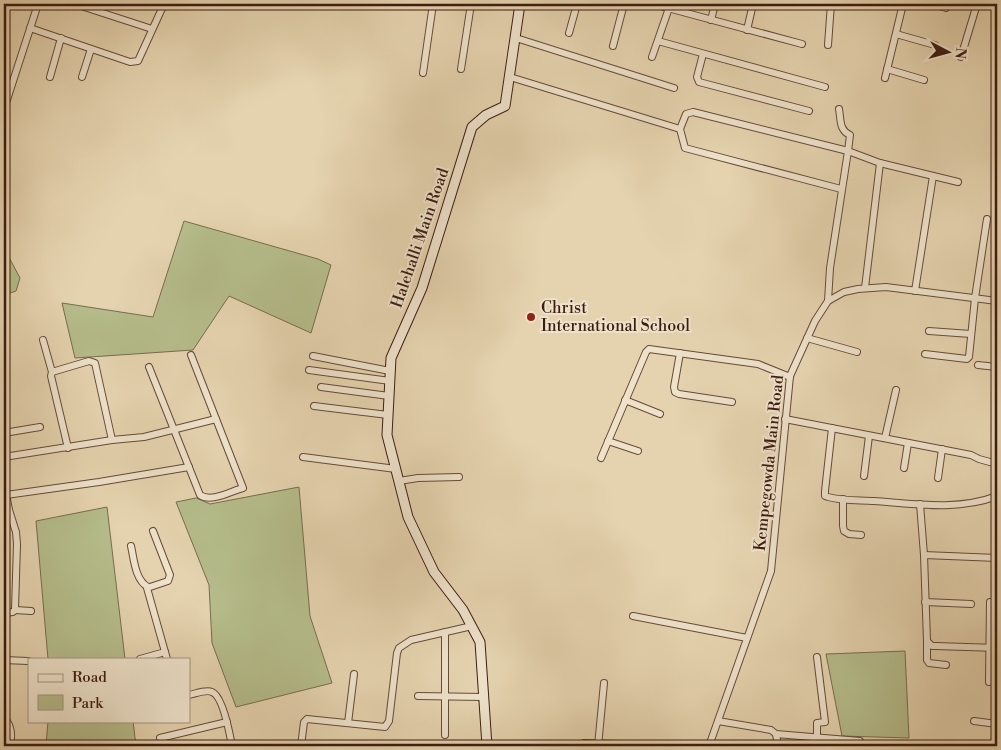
<svg xmlns="http://www.w3.org/2000/svg" width="1001" height="750" font-family="'Libre Bodoni',serif">
<style>
.green{fill:#b5bc8b;stroke:#796c4e}
.lines{fill:none;stroke-linecap:round;stroke-linejoin:round}
.street-casing{stroke:#674a38;stroke-width:8}
.secondary-casing{stroke:#3d1c11;stroke-width:11}
.street{stroke:#eee2cb;stroke-width:6}
.secondary{stroke:#eee2cb;stroke-width:9}
.poi-dot{fill:#8f2418;stroke:#eee2cb;stroke-width:2}
.labels{text-anchor:middle;dominant-baseline:central;stroke-width:4;stroke-linejoin:round;paint-order:stroke}
.street-label{font-size:16px;fill:#3d1c11;stroke:#eee2cb}
.poi-label{font-size:16px;fill:#3d1c11;stroke:#eee2cb;text-anchor:start}
</style>
<rect width="100%" height="100%" fill="#e5d3af"/>
<filter id="stains"><feTurbulence type="fractalNoise" baseFrequency=".004" numOctaves="4"/><feColorMatrix values="0 0 0 0 .2 0 0 0 0 .09 0 0 0 0 .02 0 0 0 .5 -.17"/></filter>
<radialGradient id="worn" r=".72"><stop offset=".6" stop-color="#630" stop-opacity="0"/><stop offset="1" stop-color="#630" stop-opacity=".3"/></radialGradient>
<!-- green -->
<g class="green">
<polygon points="184,221 318,259 331,265 311,333 229,296 193,350 75,358 62,303 153,317"/>
<polygon points="4,248 20,278 16,291 4,295"/>
<polygon points="299,487 310,616 332,683 236,707 212,643 209,585 176,502 196,498 210,504"/>
<polygon points="107,507 125,659 48,659 36,521"/>
<polygon points="905,651 909,738 842,736 826,654"/>
<polygon points="48,721 133,721 136,746 46,746"/>
</g>
<g class="lines">
<defs>
<g id="street">
<polyline points="75,4 152,29"/>
<polyline points="653,4 802,44"/>
<polyline points="932,4 946,8"/>
<polyline points="711,20 715,4"/>
<polyline points="30,28 130,62 138,61 164,4"/>
<polyline points="747,30 753,4"/>
<polyline points="569,33 577,4"/>
<polyline points="896,34 935,45"/>
<polyline points="516,38 674,88"/>
<polyline points="658,41 825,87"/>
<polyline points="828,45 831,4"/>
<polyline points="613,46 624,4"/>
<polyline points="703,54 697,77 699,82 809,111"/>
<polyline points="652,57 669,8"/>
<polyline points="961,57 977,4"/>
<polyline points="461,69 471,4"/>
<polyline points="887,69 924,80"/>
<polyline points="423,73 433,4"/>
<polyline points="50,77 61,38"/>
<polyline points="82,77 91,49"/>
<polyline points="510,77 680,129"/>
<polyline points="885,78 903,4"/>
<polyline points="4,109 38,4"/>
<path d="M839,109C841,120 839,130 850,135L848,151L693,112L686,114L680,129L685,148L841,189"/>
<polyline points="865,288 880,163"/>
<polyline points="915,291 933,176"/>
<polyline points="828,301 844,292 858,289 886,287 997,301"/>
<polyline points="929,331 971,334"/>
<polyline points="807,338 857,352"/>
<polyline points="43,340 52,372"/>
<polyline points="680,353 674,387 675,392 679,394 732,402"/>
<polyline points="925,354 967,359 969,357 975,298 987,219"/>
<polyline points="191,355 216,419"/>
<polyline points="313,356 390,371"/>
<polyline points="978,365 997,367"/>
<polyline points="309,370 390,381"/>
<polyline points="321,387 389,396"/>
<polyline points="625,400 660,414"/>
<polyline points="314,406 388,415"/>
<polyline points="785,419 971,455 979,459 997,464"/>
<path d="M832,428L825,491V496L828,497C842,501 859,500 874,501C915,504 958,511 997,496"/>
<polyline points="4,433 40,427"/>
<polyline points="885,438 896,390"/>
<polyline points="608,441 638,451"/>
<polyline points="68,448 51,376 52,372 89,361 95,363 112,440"/>
<path d="M4,457L112,440L144,437L216,419L243,488C231,491 211,503 200,495L149,367"/>
<polyline points="303,457 396,469"/>
<polyline points="601,458 646,352 649,349 758,364 790,377"/>
<polyline points="904,468 908,443"/>
<polyline points="864,476 869,436"/>
<polyline points="938,478 942,449"/>
<polyline points="399,481 418,478 459,477"/>
<polyline points="4,483 9,510 4,510"/>
<polyline points="6,495 99,482 189,467"/>
<polyline points="843,499 843,526 844,531 849,534 861,535"/>
<polyline points="920,504 924,555 927,641 932,646 936,646 997,648"/>
<polyline points="153,531 170,575 168,581 147,588 167,659"/>
<path d="M131,546C134,559 135,580 148,587"/>
<polyline points="924,555 997,558"/>
<polyline points="925,602 971,604"/>
<polyline points="15,610 31,611"/>
<polyline points="4,613 13,612 15,610 17,544 16,532 9,510"/>
<polyline points="633,616 747,638"/>
<polyline points="445,632 445,735"/>
<polyline points="927,641 927,660 929,663 946,665"/>
<polyline points="817,657 825,722 817,723 817,737"/>
<polyline points="140,659 165,652"/>
<polyline points="4,660 28,661"/>
<polyline points="989,682 990,602"/>
<path d="M189,695C195,694 206,689 212,692C223,696 230,735 232,746"/>
<polyline points="418,696 483,697"/>
<path d="M4,718C12,725 12,736 10,746"/>
<polyline points="718,721 771,730 776,734 778,746"/>
<polyline points="974,721 997,724"/>
<polyline points="348,723 354,674"/>
<polyline points="776,734 860,741 861,746"/>
<polyline points="160,738 227,722"/>
<polyline points="584,743 620,744 642,746"/>
<polyline points="301,746 304,722 307,719 385,727 389,721 397,653 399,648 411,640 472,626"/>
<polyline points="598,746 604,683"/>
<polyline points="709,746 771,571 790,376 815,321 828,301 830,268 848,151 880,163 958,182"/>
</g>
<polyline id="secondary" points="487,746 480,642 463,610 434,572 408,517 387,435 391,358 422,288 472,127 486,115 505,106 520,4"/>
</defs>
<!-- street casing -->
<use href="#street" class="street-casing"/>
<!-- secondary casing -->
<use href="#secondary" class="secondary-casing"/>
<!-- street -->
<use href="#street" class="street"/>
<!-- secondary -->
<use href="#secondary" class="secondary"/>
</g>
<!-- markers -->
<circle class="poi-dot" cx="531" cy="317" r="5"/>
<g class="labels">
<!-- street labels -->
<g class="street-label">
<text transform="translate(420 238) rotate(-71)">Halehalli Main Road</text>
<text transform="translate(769 463) rotate(-84)">Kempegowda Main Road</text>
</g>
<!-- poi labels -->
<g class="poi-label">
<text x="541" y="308">Christ<tspan x="541" dy="18">International School</tspan></text>
</g>
</g>
<!-- margin -->
<rect width="1001" height="750" fill="none" stroke="#e5d3af" stroke-width="20"/>
<rect x="5" y="5" width="991" height="740" fill="none" stroke="#3d1c11" stroke-width="2.5"/>
<rect x="10" y="10" width="981" height="730" fill="none" stroke="#3d1c11"/>
<!-- legend -->
<rect x="28" y="658" width="162" height="65" fill="#eee2cb" stroke="#a79381"/>
<rect x="38" y="674" width="25" height="8" fill="#eee2cb" stroke="#a79381"/>
<text x="72" y="682" font-size="15" fill="#3d1c11">Road</text>
<rect x="38" y="695" width="25" height="15" fill="#b5bc8b" stroke="#a79381"/>
<text x="72" y="708" font-size="15" fill="#3d1c11">Park</text>
<!-- north arrow -->
<g transform="translate(948 52) rotate(96)" stroke="#eee2cb" stroke-width="4" paint-order="stroke">
<path d="M0-4L9 19L0 12L-9 19Z" fill="#3d1c11"/>
<text y="-8" font-size="14" font-weight="bold" text-anchor="middle" fill="#3d1c11">N</text>
</g>
<rect width="100%" height="100%" filter="url(#stains)"/>
<rect width="100%" height="100%" fill="url(#worn)"/>
</svg>
